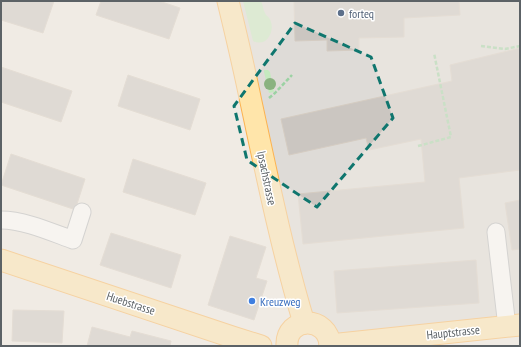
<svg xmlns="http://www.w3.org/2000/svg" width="521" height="347" font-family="'PT Sans Narrow',sans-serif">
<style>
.industrial{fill:#dedbd7}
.green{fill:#c5e9bf}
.building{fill:#cbc6c1;stroke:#d5ccc2}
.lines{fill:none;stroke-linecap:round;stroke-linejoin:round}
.minor-casing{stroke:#b2b6ba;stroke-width:19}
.major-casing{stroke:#fcb351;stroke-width:23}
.path{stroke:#9bd2a3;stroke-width:2.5;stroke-dasharray:4 2;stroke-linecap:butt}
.minor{stroke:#fff;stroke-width:17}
.major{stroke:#ffe5aa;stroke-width:21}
.tree{fill:#8ab280}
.marked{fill:none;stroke:#0f766e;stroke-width:3;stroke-dasharray:8 5;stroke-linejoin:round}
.service-dot{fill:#5c6f8a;stroke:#fff;stroke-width:1.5}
.shop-dot{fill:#3f7fe0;stroke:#fff;stroke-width:1.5}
.labels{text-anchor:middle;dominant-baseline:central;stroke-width:3;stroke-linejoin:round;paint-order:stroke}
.service-label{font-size:12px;fill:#4e5e75;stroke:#fff;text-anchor:start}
.street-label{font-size:12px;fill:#5c6266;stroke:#fff}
.shop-label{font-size:12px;fill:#366cbe;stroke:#fff;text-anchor:start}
</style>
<rect width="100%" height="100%" fill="#f0ebe4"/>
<!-- industrial -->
<polygon class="industrial" points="228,1 520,1 520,325 330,345 310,323"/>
<!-- green -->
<g class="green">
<path d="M243,1H261C263,5 263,10 265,13C266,16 268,16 269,18C274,25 272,36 265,41C261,43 257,43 253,41Z"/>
<polygon points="264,70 268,70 270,72 274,92 269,93 264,72"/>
</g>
<!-- building -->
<g class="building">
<polygon points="1,1 54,1 43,33 1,20"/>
<polygon points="101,1 159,1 180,8 169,39 96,15"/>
<polygon points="294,1 459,1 460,15 404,18 404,37 359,38 359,50 327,51 327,40 295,41"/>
<polygon points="520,48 520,170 459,178 464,228 303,244 298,194 425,182 421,139 369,150 366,138 289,155 281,119 452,81 450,65"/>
<polygon points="1,67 72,91 61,122 1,102"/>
<polygon points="128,75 200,99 190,130 118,106"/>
<polygon points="11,154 85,179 77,204 73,209 1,185"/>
<polygon points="133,159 206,183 195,215 123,192"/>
<polygon points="520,200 520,249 512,250 505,203"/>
<polygon points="111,233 181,255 171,288 100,265"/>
<polygon points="230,236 266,247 256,278 267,281 254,320 208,305"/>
<polygon points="476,260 479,303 337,313 334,271"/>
<polygon points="13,310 64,311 62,343 12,341"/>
<polygon points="92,327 130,337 132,331 171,341 170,346 87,346"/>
</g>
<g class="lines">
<defs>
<g id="minor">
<path d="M1,220C24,220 51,232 73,240L82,212"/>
<polyline points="496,232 507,327"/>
</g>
<g id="major">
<path d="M228,1C236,34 244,68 251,102C267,176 282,250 304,323"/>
<polyline points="1,260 232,337 261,346"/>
<polyline points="330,345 520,325"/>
<path d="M287,346C285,316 329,315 330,346"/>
</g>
</defs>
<!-- minor casing -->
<use href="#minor" class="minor-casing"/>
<!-- major casing -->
<use href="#major" class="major-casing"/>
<!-- path -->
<g class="path">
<polyline points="481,46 505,49 520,46"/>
<polyline points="269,98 275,93 292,75"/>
<polyline points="418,146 451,137 434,53"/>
</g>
<!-- minor -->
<use href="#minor" class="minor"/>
<!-- major -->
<use href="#major" class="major"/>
</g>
<!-- trees -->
<circle class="tree" cx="270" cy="84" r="6"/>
<!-- marked area -->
<path d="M0 0H521V347H0ZM295,23L371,57L393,118L317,207L247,160L234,106Z" fill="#f0ebe4" fill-opacity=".55" fill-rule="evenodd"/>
<path class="marked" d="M295,23L371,57L393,118L317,207L247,160L234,106Z"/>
<!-- markers -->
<circle class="service-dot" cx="341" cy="13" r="4"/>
<circle class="shop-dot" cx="252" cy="301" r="4"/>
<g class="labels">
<!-- service labels -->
<g class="service-label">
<text x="349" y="13">forteq</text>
</g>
<!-- street labels -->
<g class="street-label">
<text transform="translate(267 178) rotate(78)">Ipsachstrasse</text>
<text transform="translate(131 303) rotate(18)">Huebstrasse</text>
<text transform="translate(453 332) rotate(-6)">Hauptstrasse</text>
</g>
<!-- shop labels -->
<g class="shop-label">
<text x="260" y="301">Kreuzweg</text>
</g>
</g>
<!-- border -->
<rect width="521" height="347" fill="none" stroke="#5c6266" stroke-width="4"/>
</svg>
